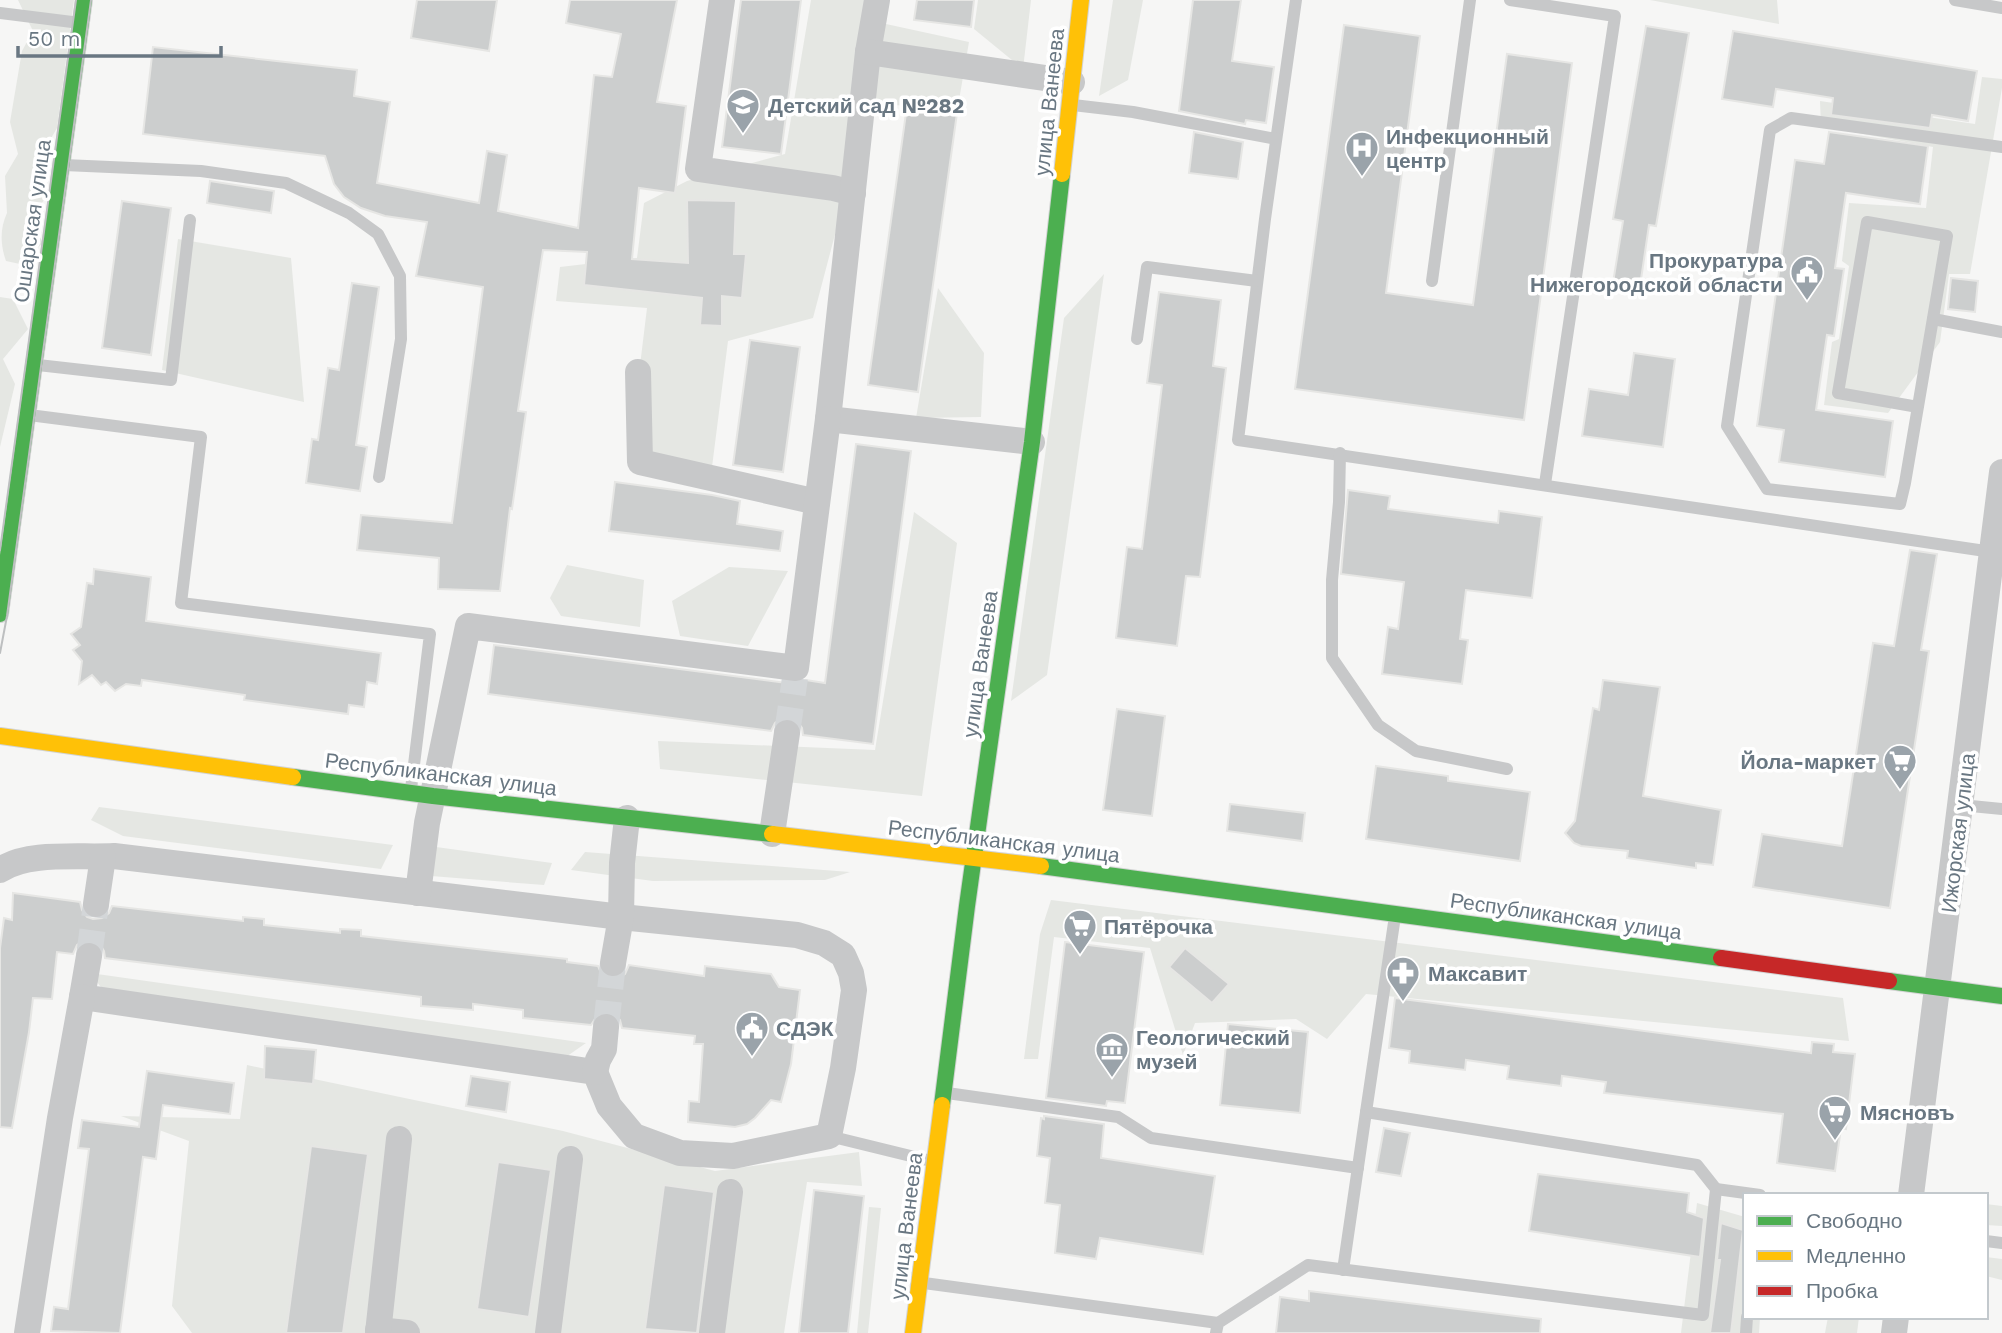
<svg xmlns="http://www.w3.org/2000/svg" width="2002" height="1333" font-family="'Work Sans',sans-serif">
<style>
.green{fill:#e5e7e3}
.building{fill:#cccece;stroke:#e6e6e4;stroke-width:2}
.lines{fill:none;stroke-linecap:round;stroke-linejoin:round}
.street-tunnel{stroke:#d3d6d8;stroke-width:26;stroke-dasharray:26 13;stroke-linecap:butt}
.fast-casing{stroke:#d2d3d3;stroke-width:18}
.slow-casing{stroke:#d2d3d3;stroke-width:18}
.jam-casing{stroke:#d2d3d3;stroke-width:18}
.lane{stroke:#c7c8c9;stroke-width:12}
.street{stroke:#c7c8c9;stroke-width:26}
.fast{stroke:#4caf50;stroke-width:16}
.slow{stroke:#ffc107;stroke-width:16}
.jam{stroke:#c62828;stroke-width:16}
.tram{stroke:#bdbfc0;stroke-width:2}
.labels{text-anchor:middle;dominant-baseline:central;stroke-width:7;stroke-linejoin:round;paint-order:stroke}
.street-label{font-size:21px;fill:#697782;stroke:#fff}
.poi-label{font-size:21px;font-weight:bold;fill:#697782;stroke:#fff;text-anchor:start}
</style>
<rect width="100%" height="100%" fill="#f6f6f5"/>
<!-- green -->
<g class="green">
<path d="M18,0H74L57,128L40,157L48,196L29,217L43,243L20,264L6,261C0,244 0,228 7,213L5,176L18,154L10,122L22,51L33,31Z"/>
<polygon points="811,0 889,0 886,24 969,42 958,106 869,105 813,318 728,341 712,467 628,464 647,308 556,301 560,267 637,258 644,203 687,181 785,154"/>
<polygon points="978,0 1031,0 1023,69 974,29"/>
<polygon points="1113,0 1143,0 1128,80 1099,96"/>
<polygon points="1650,0 1777,0 1779,24"/>
<polygon points="1982,77 2002,79 2002,88 1970,274 1949,274 1940,342 1888,413 1824,405 1832,342 1839,339 1849,266 1842,261 1849,203 1926,208 1933,147 1821,126 1820,101 1975,124"/>
<polygon points="178,239 291,258 304,402 162,370"/>
<polygon points="1104,274 1047,675 1011,701 1064,318"/>
<polygon points="938,288 984,353 981,417 916,418"/>
<polygon points="0,297 13,299 28,329 3,359 15,384 0,447"/>
<polygon points="914,512 957,543 922,796 660,769 658,741 875,750"/>
<polygon points="567,565 644,580 640,627 561,616 550,598"/>
<polygon points="729,567 788,571 748,646 680,636 672,601"/>
<polygon points="99,807 393,845 381,869 123,836 91,820"/>
<polygon points="429,846 552,863 544,885 431,876"/>
<polygon points="585,852 850,872 825,880 653,881 571,870"/>
<polygon points="1051,900 1843,998 1849,1041 1366,994 1327,1039 1296,1019 1195,1023 1183,1055 1150,948 1054,937 1038,1059 1024,1059 1040,934"/>
<polygon points="90,973 586,1043 563,1059 107,995"/>
<polygon points="247,1065 563,1131 715,1171 859,1152 862,1186 807,1182 784,1333 192,1333 172,1306 189,1141 121,1116 240,1119"/>
<polygon points="1697,1203 1745,1217 1745,1317 1760,1317 1759,1333 1681,1333"/>
<polygon points="1986,1204 2002,1206 2002,1226 1986,1225"/>
<polygon points="869,1207 881,1208 868,1333 857,1333"/>
<polygon points="1986,1257 2002,1259 2002,1280 1986,1276"/>
<polygon points="1828,1317 1859,1317 1857,1333 1825,1333"/>
</g>
<!-- building -->
<g class="building">
<polygon points="417,0 497,0 489,51 411,38"/>
<polygon points="570,0 677,0 657,102 686,106 675,193 639,188 632,259 688,263 687,200 736,201 734,254 746,254 742,298 722,296 722,326 700,325 702,298 584,285 587,252 543,250 518,411 526,412 512,509 510,508 500,591 438,589 439,558 357,550 361,515 452,523 483,287 416,276 427,222 385,216 361,208 344,197 334,184 325,156 143,134 153,47 357,70 354,96 390,102 377,183 479,203 487,151 507,155 498,211 578,228 594,75 612,77 621,34 566,23"/>
<polygon points="741,0 801,0 781,154 722,147"/>
<polygon points="917,0 974,0 971,27 914,20"/>
<polygon points="1193,0 1241,0 1232,61 1274,67 1266,123 1246,120 1245,124 1179,111"/>
<polygon points="1344,25 1420,36 1386,293 1473,305 1507,54 1572,63 1524,420 1295,389"/>
<polygon points="1646,26 1689,33 1656,226 1649,225 1639,293 1612,289 1623,221 1613,219"/>
<polygon points="1733,31 1977,71 1968,121 1932,115 1930,128 1831,115 1833,98 1776,89 1773,107 1722,99"/>
<polygon points="907,106 957,113 918,392 868,385"/>
<polygon points="1194,132 1243,142 1238,179 1189,173"/>
<polygon points="1829,132 1928,146 1920,204 1846,193 1835,268 1844,269 1834,336 1827,335 1816,410 1893,421 1885,477 1779,462 1784,430 1757,426 1795,160 1824,164"/>
<polygon points="210,181 274,191 271,213 207,203"/>
<polygon points="122,201 171,208 151,355 102,348"/>
<polygon points="1951,278 1978,281 1975,312 1948,309"/>
<polygon points="352,283 379,287 356,445 367,447 360,491 306,483 312,439 318,440 328,368 339,370"/>
<polygon points="1159,292 1221,300 1213,366 1226,368 1200,577 1186,576 1177,646 1116,638 1127,547 1142,549 1162,385 1147,383"/>
<polygon points="750,340 800,347 783,472 733,465"/>
<polygon points="1634,353 1675,359 1663,447 1582,436 1589,389 1628,395"/>
<polygon points="856,444 911,451 873,744 803,735 802,728 797,721 789,717 782,718 775,723 771,731 488,694 494,645 794,684 806,680 825,683"/>
<polygon points="615,482 712,495 740,501 737,524 783,531 780,551 609,531"/>
<polygon points="1348,490 1390,496 1388,509 1498,523 1499,511 1542,517 1532,598 1466,590 1460,639 1468,640 1462,684 1382,674 1388,627 1398,629 1404,582 1341,574"/>
<polygon points="1910,550 1937,554 1921,650 1929,651 1890,908 1753,887 1762,834 1842,846 1873,643 1894,646"/>
<polygon points="94,569 151,577 146,621 381,653 377,684 367,682 364,707 349,705 348,714 244,700 245,695 142,680 141,686 126,684 115,691 106,682 101,685 92,675 79,684 82,661 73,650 80,645 71,634 81,627 87,583 93,584"/>
<polygon points="1603,680 1660,687 1643,796 1721,810 1713,865 1696,863 1696,868 1627,858 1628,851 1581,846 1574,843 1565,833 1575,821 1593,708 1599,710"/>
<polygon points="1117,709 1165,716 1152,816 1103,810"/>
<polygon points="1376,766 1448,776 1448,781 1530,792 1520,861 1366,839"/>
<polygon points="1230,804 1305,813 1302,841 1227,831"/>
<polygon points="13,893 80,902 82,910 87,917 93,919 102,918 109,913 112,906 243,921 243,917 264,919 264,925 340,933 340,929 361,930 361,936 567,959 567,962 598,966 602,975 611,979 618,978 625,974 629,965 704,976 705,966 771,974 779,987 800,990 791,1064 781,1102 771,1100 755,1118 747,1124 735,1127 688,1122 689,1101 699,1102 703,1044 694,1044 695,1036 622,1028 620,1020 614,1014 608,1011 599,1013 591,1025 523,1018 523,1010 473,1004 473,1010 421,1006 421,997 105,958 104,951 100,944 91,940 84,941 77,945 73,954 57,952 52,999 33,998 29,1032 12,1128 0,1127 0,948 4,918 12,920"/>
<polygon points="1065,942 1144,952 1125,1103 1107,1101 1106,1106 1046,1098"/>
<polygon points="1185,948 1229,984 1212,1003 1169,967"/>
<polygon points="1395,998 1811,1053 1812,1042 1834,1044 1833,1052 1855,1054 1846,1129 1841,1128 1835,1171 1777,1163 1783,1114 1604,1093 1606,1082 1562,1076 1561,1086 1507,1079 1509,1066 1466,1060 1465,1070 1409,1063 1410,1051 1389,1048"/>
<polygon points="1228,1024 1308,1032 1300,1113 1220,1105"/>
<polygon points="265,1046 316,1050 313,1084 264,1079"/>
<polygon points="147,1071 234,1083 230,1114 163,1105 156,1159 143,1157 120,1333 51,1331 54,1307 68,1309 89,1149 78,1148 82,1120 139,1127"/>
<polygon points="471,1076 510,1082 506,1112 466,1106"/>
<polygon points="1044,1116 1104,1124 1101,1158 1215,1176 1203,1254 1100,1238 1096,1259 1055,1253 1060,1205 1045,1203 1050,1158 1037,1156 1041,1118 1044,1119"/>
<polygon points="1384,1128 1410,1133 1401,1176 1376,1172"/>
<polygon points="311,1146 368,1154 343,1333 286,1333"/>
<polygon points="498,1162 551,1170 529,1317 477,1309"/>
<polygon points="1538,1174 1689,1193 1687,1212 1704,1218 1700,1257 1529,1231"/>
<polygon points="664,1185 714,1192 697,1333 645,1329"/>
<polygon points="814,1190 864,1196 848,1333 799,1333"/>
<polygon points="1721,1223 1743,1230 1731,1333 1710,1333 1720,1260 1717,1260"/>
<polygon points="1309,1291 1541,1319 1540,1333 1276,1333 1280,1297 1309,1301"/>
</g>
<g class="lines">
<!-- street-tunnel -->
<g class="street-tunnel">
<polyline points="787,733 795,678"/>
<polyline points="89,956 96,904"/>
<polyline points="606,1027 613,963"/>
</g>
<defs>
<g id="fast">
<polyline points="0,614 84,0"/>
<polyline points="293,777 433,796 772,834"/>
<polyline points="1041,866 1721,958"/>
<polyline points="1889,981 2002,996"/>
<polyline points="942,1105 967,906 1032,442 1062,174"/>
</g>
<g id="slow">
<polyline points="1062,174 1081,0"/>
<polyline points="0,736 293,777"/>
<polyline points="772,834 1041,866"/>
<polyline points="913,1333 942,1105"/>
</g>
<polyline id="jam" points="1721,958 1889,981"/>
</defs>
<!-- fast casing -->
<use href="#fast" class="fast-casing"/>
<!-- slow casing -->
<use href="#slow" class="slow-casing"/>
<!-- jam casing -->
<use href="#jam" class="jam-casing"/>
<!-- lane -->
<g class="lane">
<polyline points="1296,0 1265,219 1238,440 1992,552"/>
<polyline points="1510,0 1615,16 1545,484"/>
<polyline points="1955,0 2002,8"/>
<polyline points="0,13 80,23"/>
<polyline points="1073,105 1133,112 1276,139"/>
<polyline points="64,165 201,171 286,183 349,213 378,234 400,276 401,339 379,477"/>
<polyline points="1432,281 1470,0"/>
<polyline points="1933,319 2002,332"/>
<polyline points="1137,339 1147,267 1257,281"/>
<polyline points="38,365 171,380 190,220"/>
<polyline points="1918,407 1838,393 1867,222 1947,236 1905,483 1900,504 1767,489 1727,426 1770,130 1791,118 2002,147"/>
<polyline points="29,415 201,437 181,603 430,634 411,789"/>
<polyline points="1340,453 1339,502 1332,580 1332,658 1378,725 1416,751 1507,769"/>
<polyline points="1961,805 2002,809"/>
<polyline points="947,1093 1118,1117 1151,1138 1358,1168"/>
<polyline points="829,1136 931,1161"/>
<polyline points="1716,1189 1760,1195"/>
<polyline points="1986,1241 2002,1243"/>
<polyline points="1343,1270 1366,1112"/>
<polyline points="924,1283 1218,1323"/>
<polyline points="1216,1333 1218,1323 1308,1265 1703,1315 1716,1189 1697,1165 1366,1112 1395,916"/>
<polyline points="1746,1333 1747,1317"/>
</g>
<!-- street -->
<g class="street">
<polyline points="722,0 698,169 833,188 853,193"/>
<polyline points="877,0 868,52 828,419 1032,442"/>
<polyline points="868,52 1072,82"/>
<polyline points="638,372 640,462 817,502"/>
<polyline points="772,834 787,733"/>
<path d="M0,870C28,851 80,858 114,856L621,917L797,935L824,943L843,955L851,973L854,990L843,1068L829,1136L733,1156L680,1153L634,1136L609,1106L595,1072L82,997L89,956"/>
<polyline points="418,893 427,823 468,626 796,668 828,419"/>
<polyline points="96,904 103,857"/>
<polyline points="613,963 621,917 622,863 627,818"/>
<polyline points="595,1072 598,1060 604,1049 606,1027"/>
<polyline points="1911,1195 2002,472"/>
<polyline points="378,1330 407,1333"/>
<polyline points="27,1333 60,1118 82,997"/>
<polyline points="378,1333 399,1139"/>
<polyline points="548,1333 570,1159"/>
<polyline points="712,1333 730,1192"/>
<polyline points="1894,1333 1896,1317"/>
</g>
<!-- fast -->
<use href="#fast" class="fast"/>
<!-- slow -->
<use href="#slow" class="slow"/>
<!-- jam -->
<use href="#jam" class="jam"/>
<!-- tram -->
<g class="tram">
<polyline points="0,550 76,0"/>
<polyline points="0,653 7,616 91,0"/>
</g>
</g>
<!-- icons -->
<defs>
<symbol id="school-pin" viewBox="-11 -11 22 30"><path d="M0 17L-7.5 6A9.5 9.5 0 1 1 7.5 6Z" fill="#9aa3aa" stroke="#fff"/><path d="M0-5L7-2L0 1L-7-2ZM-4 1L0 2.5L4 1V4Q0 6-4 4Z" fill="#fff"/></symbol>
<symbol id="hospital-pin" viewBox="-11 -11 22 30"><path d="M0 17L-7.5 6A9.5 9.5 0 1 1 7.5 6Z" fill="#9aa3aa" stroke="#fff"/><path d="M-5-5h3v3.5h4V-5h3V5h-3V1.5h-4V5h-3Z" fill="#fff"/></symbol>
<symbol id="civic-pin" viewBox="-11 -11 22 30"><path d="M0 17L-7.5 6A9.5 9.5 0 1 1 7.5 6Z" fill="#9aa3aa" stroke="#fff"/><path d="M-.6-6.5H3V-4.5H.6V-3L4-1V1h2V6H-6V1h2V-1L-.6-3ZM-1.2 2.5V6h2.4V2.5Z" fill="#fff"/></symbol>
<symbol id="supermarket-pin" viewBox="-11 -11 22 30"><path d="M0 17L-7.5 6A9.5 9.5 0 1 1 7.5 6Z" fill="#9aa3aa" stroke="#fff"/><path d="M-6-5.5h2.5l.6 2H6L4.5 2H-2.5L-4.4-4H-6ZM-1.5 3.2a1.3 1.3 0 1 0 .1 0ZM3 3.2a1.3 1.3 0 1 0 .1 0Z" fill="#fff"/></symbol>
<symbol id="pharmacy-pin" viewBox="-11 -11 22 30"><path d="M0 17L-7.5 6A9.5 9.5 0 1 1 7.5 6Z" fill="#9aa3aa" stroke="#fff"/><path d="M-2-6h4v4h4v4h-4v4h-4v-4h-4v-4h4Z" fill="#fff"/></symbol>
<symbol id="museum-pin" viewBox="-11 -11 22 30"><path d="M0 17L-7.5 6A9.5 9.5 0 1 1 7.5 6Z" fill="#9aa3aa" stroke="#fff"/><path d="M0-6L6-3V-2H-6V-3ZM-5-1h2V3h-2ZM-1-1h2V3h-2ZM3-1h2V3H3ZM-6 4H6V6H-6Z" fill="#fff"/></symbol>
</defs>
<g fill-rule="evenodd">
<use href="#school-pin" x="724" y="86" width="38" height="52"/>
<use href="#hospital-pin" x="1343" y="129" width="38" height="52"/>
<use href="#civic-pin" x="1788" y="253" width="38" height="52"/>
<use href="#supermarket-pin" x="1881" y="742" width="38" height="52"/>
<use href="#supermarket-pin" x="1061" y="907" width="38" height="52"/>
<use href="#pharmacy-pin" x="1384" y="954" width="38" height="52"/>
<use href="#civic-pin" x="733" y="1009" width="38" height="52"/>
<use href="#museum-pin" x="1093" y="1030" width="38" height="52"/>
<use href="#supermarket-pin" x="1816" y="1093" width="38" height="52"/>
</g>
<g class="labels">
<!-- street labels -->
<g class="street-label">
<text transform="translate(1049 102) rotate(-84)">улица Ванеева</text>
<text transform="translate(32 221) rotate(-82)">Ошарская улица</text>
<text transform="translate(980 664) rotate(-82)">улица Ванеева</text>
<text transform="translate(441 774) rotate(7)">Республиканская улица</text>
<text transform="translate(1958 833) rotate(-83)">Ижорская улица</text>
<text transform="translate(1004 841) rotate(7)">Республиканская улица</text>
<text transform="translate(1566 916) rotate(8)">Республиканская улица</text>
<text transform="translate(906 1226) rotate(-83)">улица Ванеева</text>
</g>
<!-- poi labels -->
<g class="poi-label">
<text x="768" y="105">Детский сад №282</text>
<text x="1386" y="136">Инфекционный<tspan x="1386" dy="24">центр</tspan></text>
<text x="1783" y="260" text-anchor="end">Прокуратура<tspan x="1783" dy="24">Нижегородской области</tspan></text>
<text x="1876" y="761" text-anchor="end">Йола-маркет</text>
<text x="1104" y="926">Пятёрочка</text>
<text x="1428" y="973">Максавит</text>
<text x="776" y="1028">СДЭК</text>
<text x="1136" y="1037">Геологический<tspan x="1136" dy="24">музей</tspan></text>
<text x="1860" y="1112">Мясновъ</text>
</g>
</g>
<!-- legend -->
<rect x="1743" y="1193" width="245" height="126" fill="#ffffff" stroke="#c3c9cd" stroke-width="2"/>
<rect x="1757" y="1216" width="35" height="10" fill="#4caf50" stroke="#c3c9cd" stroke-width="2"/>
<text x="1806" y="1228" font-size="21" fill="#697782">Свободно</text>
<rect x="1757" y="1251" width="35" height="10" fill="#ffc107" stroke="#c3c9cd" stroke-width="2"/>
<text x="1806" y="1263" font-size="21" fill="#697782">Медленно</text>
<rect x="1757" y="1286" width="35" height="10" fill="#c62828" stroke="#c3c9cd" stroke-width="2"/>
<text x="1806" y="1298" font-size="21" fill="#697782">Пробка</text>
<!-- scale -->
<path d="M18 46v10h203v-10" fill="none" stroke="#697782" stroke-width="3.5"/>
<text x="28" y="46" font-size="21" fill="#697782" stroke="#ffffff" stroke-width="5" paint-order="stroke">50 m</text>
</svg>
